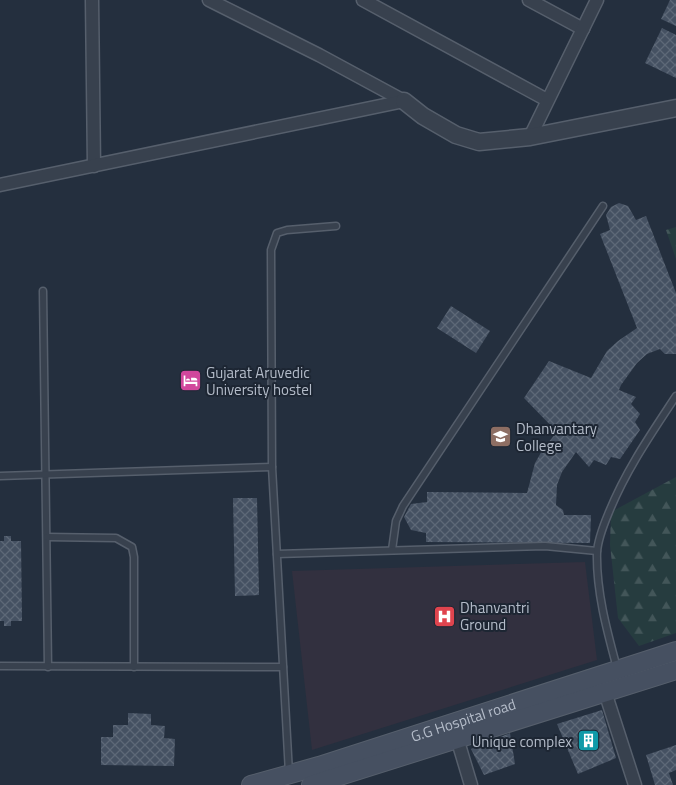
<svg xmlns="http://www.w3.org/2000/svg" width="676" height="785" font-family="'Titillium Web',sans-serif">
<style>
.medical{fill:#32303f}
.forest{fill:url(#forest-firs)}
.building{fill:url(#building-cross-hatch)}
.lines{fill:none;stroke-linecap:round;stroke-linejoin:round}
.service-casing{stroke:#565f6c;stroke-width:9}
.minor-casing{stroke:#565f6c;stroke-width:15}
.tertiary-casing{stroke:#565f6c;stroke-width:19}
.secondary-casing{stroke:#565f6c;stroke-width:20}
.service{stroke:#38414e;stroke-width:6}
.minor{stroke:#38414e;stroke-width:12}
.tertiary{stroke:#38414e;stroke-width:16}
.secondary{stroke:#465061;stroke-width:18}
.labels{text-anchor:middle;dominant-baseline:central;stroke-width:4;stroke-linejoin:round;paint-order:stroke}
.poi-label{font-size:15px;fill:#b4bcc9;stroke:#1d2633;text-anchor:start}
.street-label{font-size:15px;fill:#b4bcc9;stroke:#1d2633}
</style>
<defs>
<pattern id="forest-firs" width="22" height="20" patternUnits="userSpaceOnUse" patternTransform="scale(1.25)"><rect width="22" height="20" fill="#263c3f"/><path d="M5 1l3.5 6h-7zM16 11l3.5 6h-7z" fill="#435659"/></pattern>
<pattern id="building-cross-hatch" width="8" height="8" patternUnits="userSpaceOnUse" patternTransform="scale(1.25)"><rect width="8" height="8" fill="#455162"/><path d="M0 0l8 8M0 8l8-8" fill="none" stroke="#5d6877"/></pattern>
</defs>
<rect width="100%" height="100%" fill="#242f3e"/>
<!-- medical -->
<polygon class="medical" points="585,562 597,660 312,750 292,571"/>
<!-- forest -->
<g class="forest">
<polygon points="676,227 676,259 666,230"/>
<polygon points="676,477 676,633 639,646 618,618 610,545 611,512"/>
</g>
<!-- building -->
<g class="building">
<polygon points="670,0 676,0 676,26 661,19"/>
<polygon points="662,28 676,35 676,78 645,63"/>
<polygon points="619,203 628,206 636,220 646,216 676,293 676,354 665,354 660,349 647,354 637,363 621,385 619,390 636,397 631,404 640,414 635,422 640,430 620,459 611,457 606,465 594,460 589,467 576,452 562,472 557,485 556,505 563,510 564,515 591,515 590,543 426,542 426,533 411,530 404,517 411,504 427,502 427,492 527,493 535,463 543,449 557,432 524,398 549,361 591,378 607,351 618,341 637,328 600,234 610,230 606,215 611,207"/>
<polygon points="451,306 490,331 476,353 437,328"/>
<polygon points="233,498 257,498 259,595 235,596"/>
<polygon points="4,536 11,536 11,541 21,541 22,621 11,621 11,626 4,626 4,621 0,621 0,541 4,541"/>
<polygon points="602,710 616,758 578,774 557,724"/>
<polygon points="128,713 151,714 151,725 165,726 164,738 175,739 174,766 101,765 101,737 113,737 113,725 128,725"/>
<polygon points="510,733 515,764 484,775 471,749"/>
<polygon points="676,745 676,770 669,773 673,785 655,785 646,755"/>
</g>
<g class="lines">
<defs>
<g id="service">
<polyline points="43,291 48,667"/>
<polyline points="0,476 272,467"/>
<polyline points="47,537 116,538 132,547 134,557 134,667"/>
<polyline points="392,550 396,521 403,506 603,206"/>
<polyline points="277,554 545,546 597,551"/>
<polyline points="0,666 283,667"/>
<path d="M617,668C607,631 596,591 597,552C598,538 604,524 609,512C626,470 651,434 676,396"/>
<polyline points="289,773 272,467 271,250 277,233 287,230 336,226"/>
</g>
<g id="minor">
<polyline points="92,0 94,166"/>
<polyline points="209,0 319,55 404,101"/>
<polyline points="363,0 547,100"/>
<polyline points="529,0 583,29"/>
<polyline points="530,137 597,0"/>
<polyline points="0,185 404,101"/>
<polyline points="605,692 635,785"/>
<polyline points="457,738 471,785"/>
</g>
<polyline id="tertiary" points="404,101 423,116 456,135 479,142 530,137 676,108"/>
<g id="secondary">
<path id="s1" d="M251,785L319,766L676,651"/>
<polyline points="311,785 676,670"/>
</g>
</defs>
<!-- service casing -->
<use href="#service" class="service-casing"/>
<!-- minor casing -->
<use href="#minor" class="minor-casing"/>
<!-- tertiary casing -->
<use href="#tertiary" class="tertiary-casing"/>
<!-- secondary casing -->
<use href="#secondary" class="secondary-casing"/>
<!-- service -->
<use href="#service" class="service"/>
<!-- minor -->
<use href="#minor" class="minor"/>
<!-- tertiary -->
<use href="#tertiary" class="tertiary"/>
<!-- secondary -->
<use href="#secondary" class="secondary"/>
</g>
<!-- icons -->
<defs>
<symbol id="hotel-square" viewBox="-11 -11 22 22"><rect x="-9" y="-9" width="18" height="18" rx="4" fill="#d1479c" stroke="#1d2633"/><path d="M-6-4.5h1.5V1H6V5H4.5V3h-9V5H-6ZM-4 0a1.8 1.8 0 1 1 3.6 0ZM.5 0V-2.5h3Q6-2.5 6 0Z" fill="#fff"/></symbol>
<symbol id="university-square" viewBox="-11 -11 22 22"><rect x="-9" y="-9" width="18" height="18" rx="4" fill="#8d6e63" stroke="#1d2633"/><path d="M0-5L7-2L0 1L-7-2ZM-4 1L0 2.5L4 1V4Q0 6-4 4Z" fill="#fff"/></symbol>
<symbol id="hospital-square" viewBox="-11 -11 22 22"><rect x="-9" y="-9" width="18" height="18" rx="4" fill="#e0444e" stroke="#1d2633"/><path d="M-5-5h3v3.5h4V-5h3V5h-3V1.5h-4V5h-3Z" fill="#fff"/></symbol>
<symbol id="building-square" viewBox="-11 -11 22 22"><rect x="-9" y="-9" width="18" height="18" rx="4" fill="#0f9aa8" stroke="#1d2633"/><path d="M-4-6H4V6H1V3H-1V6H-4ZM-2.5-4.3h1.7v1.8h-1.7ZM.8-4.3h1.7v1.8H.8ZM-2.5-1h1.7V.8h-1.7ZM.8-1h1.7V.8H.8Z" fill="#fff"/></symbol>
</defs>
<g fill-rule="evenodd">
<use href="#hotel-square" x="178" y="368" width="25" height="25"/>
<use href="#university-square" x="488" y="424" width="25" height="25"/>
<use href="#hospital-square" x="432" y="604" width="25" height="25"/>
<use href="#building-square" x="576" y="728" width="25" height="25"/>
</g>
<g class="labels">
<!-- poi labels -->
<g class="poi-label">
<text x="206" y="372">Gujarat Aruvedic<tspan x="206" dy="17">University hostel</tspan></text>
<text x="516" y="428">Dhanvantary<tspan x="516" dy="17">College</tspan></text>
<text x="460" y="607">Dhanvantri<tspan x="460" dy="17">Ground</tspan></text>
<text x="572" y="741" text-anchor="end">Unique complex</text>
</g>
<!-- street labels -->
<g class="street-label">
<text stroke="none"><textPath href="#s1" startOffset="222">G.G Hospital road</textPath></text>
</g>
</g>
</svg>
